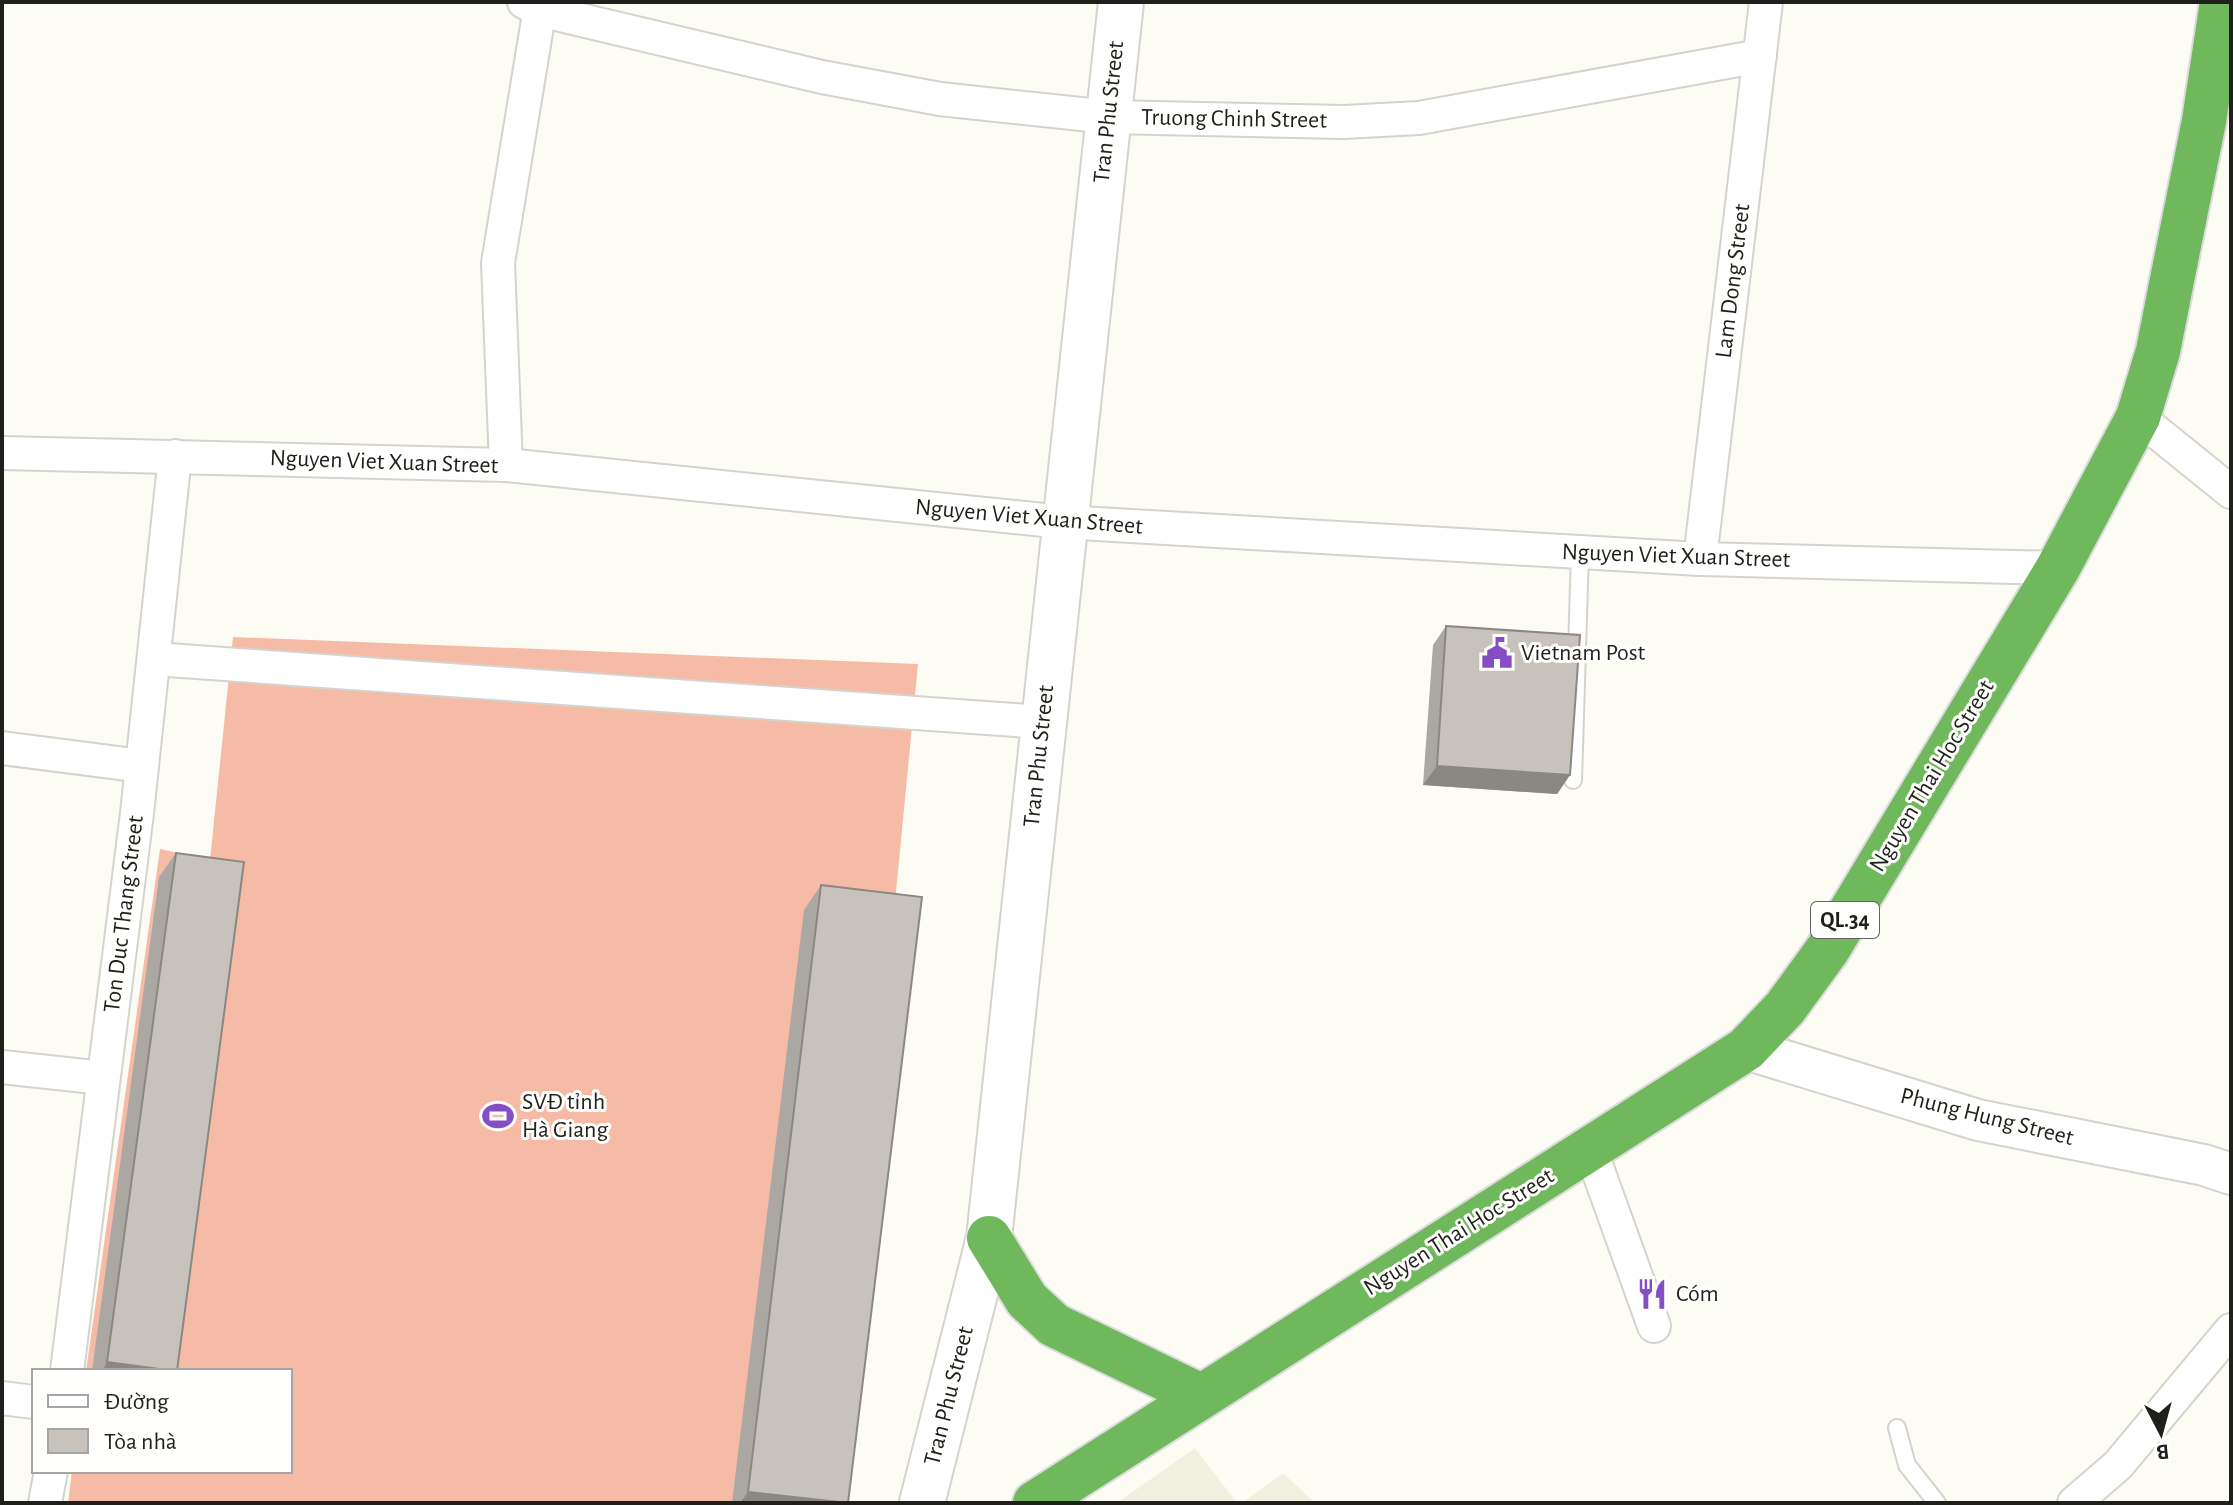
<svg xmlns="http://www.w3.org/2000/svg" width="2233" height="1505" font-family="'Alegreya Sans',sans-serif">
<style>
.built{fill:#f1f1e2}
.grass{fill:#f6bba6}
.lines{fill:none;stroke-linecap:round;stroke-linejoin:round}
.service-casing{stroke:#d4d4cd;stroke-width:20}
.minor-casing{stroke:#d4d4cd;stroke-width:36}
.tertiary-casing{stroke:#d4d4cd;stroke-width:44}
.secondary-casing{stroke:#d4d4cd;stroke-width:48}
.trunk-casing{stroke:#dbdbdb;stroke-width:48}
.service{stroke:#fff;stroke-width:16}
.minor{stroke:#fff;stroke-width:32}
.tertiary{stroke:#fff;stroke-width:40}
.secondary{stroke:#fff;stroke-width:44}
.trunk{stroke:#6fb85b;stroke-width:44}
.wall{fill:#aba7a2}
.shaded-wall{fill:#8b8884}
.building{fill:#c7c2bc;stroke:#8b8884;stroke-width:2}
.labels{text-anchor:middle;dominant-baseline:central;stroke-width:6;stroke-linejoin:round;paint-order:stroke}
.shield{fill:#fffffe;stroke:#626260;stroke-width:2}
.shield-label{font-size:22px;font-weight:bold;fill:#1f1f1c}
.street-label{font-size:24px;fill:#1f1f1c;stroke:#fffffe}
.poi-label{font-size:24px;fill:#1f1f1c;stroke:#fffffe;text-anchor:start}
</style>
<rect width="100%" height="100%" fill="#fcfcf4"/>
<!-- built -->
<g class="built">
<polygon points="1195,1448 1237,1503 1117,1503"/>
<polygon points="1283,1473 1315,1503 1242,1503"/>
</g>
<!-- grass -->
<polygon class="grass" points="233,637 918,664 837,1503 68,1503 72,1471 290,1471 290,1371 86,1371 160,849 210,860"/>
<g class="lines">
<defs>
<g id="service">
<polyline points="1573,780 1580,552"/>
<polyline points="1897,1428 1907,1465 1937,1503"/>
</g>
<g id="minor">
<polyline points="524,2 539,10 822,77 940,99 1109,117 1344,122 1419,118 1760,56"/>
<polyline points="2138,417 2231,492"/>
<polyline points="2,453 506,465 1063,522 1700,559 2058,568"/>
<polyline points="506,465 498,263 541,2"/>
<polyline points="1700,559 1766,2"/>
<polyline points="154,659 1042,722"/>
<polyline points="2,748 142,766"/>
<polyline points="2,1067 103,1078"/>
<polyline points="1590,1148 1654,1326"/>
<polyline points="67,1371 137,813 175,456"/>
<polyline points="2,1398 34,1402"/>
<polyline points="45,1503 51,1471"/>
<polyline points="2074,1503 2118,1465 2231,1330"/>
</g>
<polyline id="tertiary" points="1746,1049 1978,1120 2204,1165 2231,1174"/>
<polyline id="secondary" points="922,1503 989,1238 1121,2"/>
<g id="trunk">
<polyline points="989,1238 1027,1300 1054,1325 1201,1396"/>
<polyline points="1035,1503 1746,1049 1785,1008 1828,949 2058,568 2138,417 2158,351 2171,285 2204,121 2222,2"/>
</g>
</defs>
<!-- service casing -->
<use href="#service" class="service-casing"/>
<!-- minor casing -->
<use href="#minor" class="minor-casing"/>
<!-- tertiary casing -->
<use href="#tertiary" class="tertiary-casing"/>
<!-- secondary casing -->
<use href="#secondary" class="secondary-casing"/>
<!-- trunk casing -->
<use href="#trunk" class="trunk-casing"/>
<!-- service -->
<use href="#service" class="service"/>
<!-- minor -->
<use href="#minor" class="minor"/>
<!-- tertiary -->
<use href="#tertiary" class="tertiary"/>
<!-- secondary -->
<use href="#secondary" class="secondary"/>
<!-- trunk -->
<use href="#trunk" class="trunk"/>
</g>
<!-- wall -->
<g class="wall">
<polygon points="1446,626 1570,775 1557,794 1423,785 1433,645"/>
<polygon points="176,853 177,1371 92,1371 159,877"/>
<polygon points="821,885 848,1503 732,1503 804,910"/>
</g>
<!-- shaded-wall -->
<g class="shaded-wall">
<polygon points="1437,766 1570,775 1557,794 1423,785"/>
<polygon points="107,1362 174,1371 102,1371"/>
<polygon points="748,1492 842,1503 740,1503"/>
</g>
<!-- building -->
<g class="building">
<polygon points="1446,626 1580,635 1570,775 1437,766"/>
<polygon points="176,853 244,862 177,1371 174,1371 107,1362"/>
<polygon points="821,885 922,897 848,1503 748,1492"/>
</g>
<!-- icons -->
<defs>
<symbol id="civic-bare" viewBox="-9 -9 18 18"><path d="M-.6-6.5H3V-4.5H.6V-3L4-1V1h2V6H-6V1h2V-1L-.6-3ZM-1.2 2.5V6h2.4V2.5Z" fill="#864ec5" stroke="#fffffe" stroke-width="2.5" paint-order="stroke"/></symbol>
<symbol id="stadium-bare" viewBox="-9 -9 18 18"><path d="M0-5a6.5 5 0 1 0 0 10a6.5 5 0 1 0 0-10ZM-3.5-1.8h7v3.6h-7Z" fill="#864ec5" stroke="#fffffe" stroke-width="2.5" paint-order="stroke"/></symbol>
<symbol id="restaurant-bare" viewBox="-9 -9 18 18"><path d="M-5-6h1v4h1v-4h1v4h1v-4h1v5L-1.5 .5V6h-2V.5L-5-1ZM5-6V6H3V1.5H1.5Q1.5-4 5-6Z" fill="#864ec5" stroke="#fffffe" stroke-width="2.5" paint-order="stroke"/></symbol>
</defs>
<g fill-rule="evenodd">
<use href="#civic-bare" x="1475" y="631" width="44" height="44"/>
<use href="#stadium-bare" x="476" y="1094" width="44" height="44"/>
<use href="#restaurant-bare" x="1630" y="1272" width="44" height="44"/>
</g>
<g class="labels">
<!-- shield labels -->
<rect class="shield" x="1811" y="902" width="68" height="36" rx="6"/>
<g class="shield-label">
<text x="1845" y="920">QL.34</text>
</g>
<!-- street labels -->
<g class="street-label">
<text transform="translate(1109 112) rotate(-84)">Tran Phu Street</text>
<text transform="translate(1234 119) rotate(1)">Truong Chinh Street</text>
<text transform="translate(1733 281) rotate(-83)">Lam Dong Street</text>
<text transform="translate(384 462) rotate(2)">Nguyen Viet Xuan Street</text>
<text transform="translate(1029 517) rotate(5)">Nguyen Viet Xuan Street</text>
<text transform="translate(1676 556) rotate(2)">Nguyen Viet Xuan Street</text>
<text transform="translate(1039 756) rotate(-84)">Tran Phu Street</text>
<text transform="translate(1932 776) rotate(-59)">Nguyen Thai Hoc Street</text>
<text transform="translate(124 914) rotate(-83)">Ton Duc Thang Street</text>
<text transform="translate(1987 1117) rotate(14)">Phung Hung Street</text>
<text transform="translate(1459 1232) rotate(-32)">Nguyen Thai Hoc Street</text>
<text transform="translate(949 1396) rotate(-76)">Tran Phu Street</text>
</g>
<!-- poi labels -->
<g class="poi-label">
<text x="1521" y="653">Vietnam Post</text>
<text x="522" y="1102">SVĐ tỉnh<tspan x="522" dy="28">Hà Giang</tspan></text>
<text x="1676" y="1294">Cóm</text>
</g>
</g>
<!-- border -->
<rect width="2233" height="1505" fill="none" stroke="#1f1f1c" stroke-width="8"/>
<!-- legend -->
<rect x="32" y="1369" width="260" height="104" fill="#fffffe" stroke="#a5a5a4" stroke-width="2"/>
<rect x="48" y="1395" width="40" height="12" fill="#ffffff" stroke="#a5a5a4" stroke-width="2"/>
<text x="104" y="1409" font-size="24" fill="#1f1f1c">Đường</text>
<rect x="48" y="1429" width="40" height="24" fill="#c7c2bc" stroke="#a5a5a4" stroke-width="2"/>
<text x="104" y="1449" font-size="24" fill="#1f1f1c">Tòa nhà</text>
<!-- north arrow -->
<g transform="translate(2161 1433) rotate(174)" stroke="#fffffe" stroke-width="6" paint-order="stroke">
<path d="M0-6L14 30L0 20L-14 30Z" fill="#1f1f1c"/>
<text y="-12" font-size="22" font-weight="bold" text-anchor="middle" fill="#1f1f1c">B</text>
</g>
</svg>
